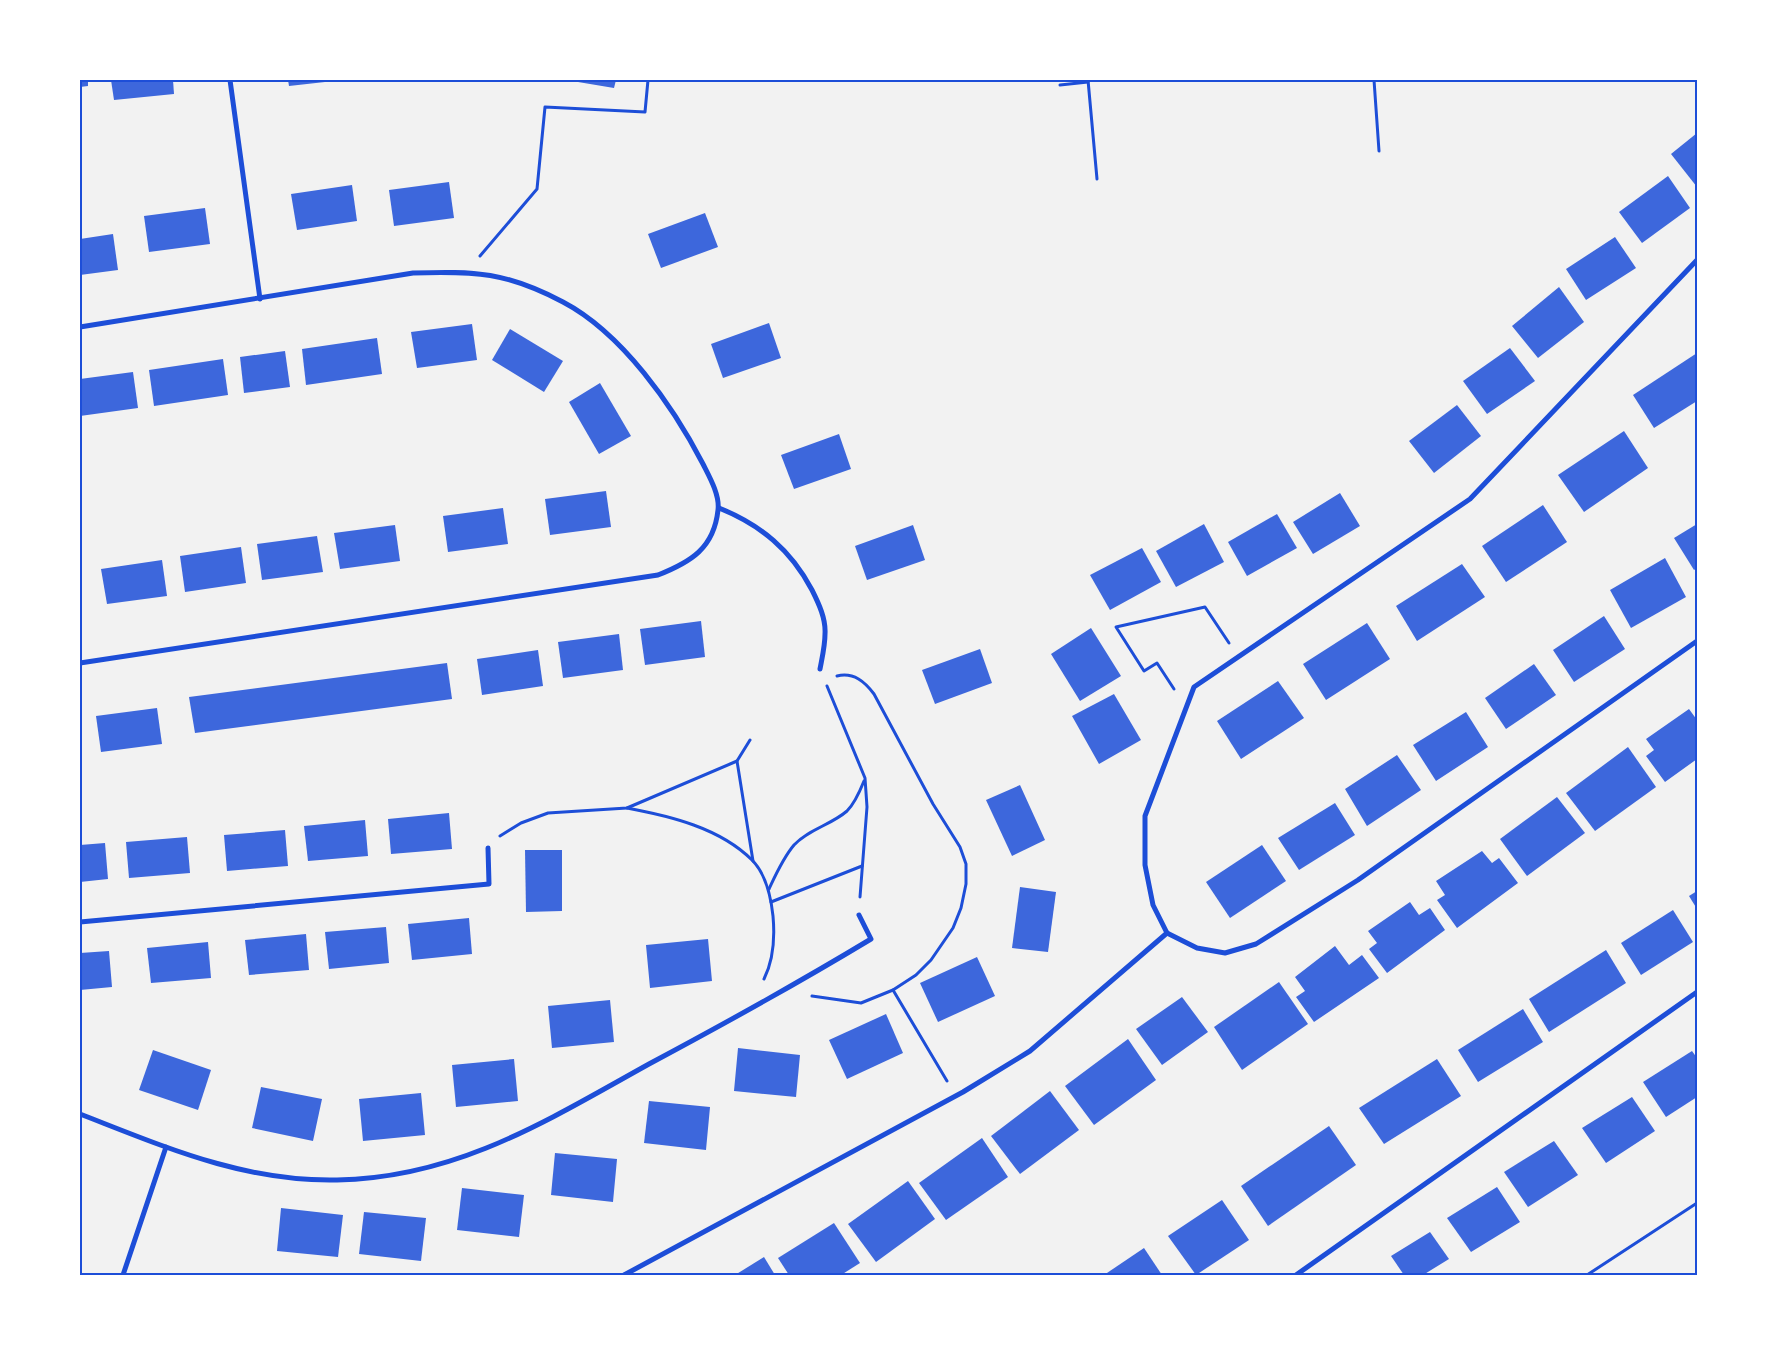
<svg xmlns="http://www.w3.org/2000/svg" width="1777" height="1355" font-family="'Golos Text',sans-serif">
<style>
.building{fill:#3d67dc}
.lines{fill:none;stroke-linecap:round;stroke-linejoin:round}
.path{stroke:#1d4ed8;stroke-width:3}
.minor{stroke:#1d4ed8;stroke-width:5}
.neatline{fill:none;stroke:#1d4ed8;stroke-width:2}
</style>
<rect width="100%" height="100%" fill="#f2f2f2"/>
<!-- building -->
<g class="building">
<polygon points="80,80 88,80 88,86 80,87"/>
<polygon points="111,80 173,80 174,94 114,100"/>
<polygon points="288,80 334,80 334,81 289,86"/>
<polygon points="566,80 616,80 614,88"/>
<polygon points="1697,133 1697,187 1671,154"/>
<polygon points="1668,176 1690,208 1642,243 1619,212"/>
<polygon points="449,182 454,218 394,226 389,190"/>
<polygon points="352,185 357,221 297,230 291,194"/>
<polygon points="205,208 210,244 149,252 144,216"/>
<polygon points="705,213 718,247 661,268 648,234"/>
<polygon points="113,234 118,270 80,275 80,239"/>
<polygon points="1615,237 1636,268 1586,300 1566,269"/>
<polygon points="1559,287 1584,322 1538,358 1512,326"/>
<polygon points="769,323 781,358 723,378 711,344"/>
<polygon points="472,324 477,360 417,368 411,332"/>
<polygon points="510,329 563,361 544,392 492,360"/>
<polygon points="377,338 382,374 306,385 302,349"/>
<polygon points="1510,348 1535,381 1487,414 1463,381"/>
<polygon points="285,351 290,387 244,393 240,357"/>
<polygon points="1697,353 1697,401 1654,428 1633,395"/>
<polygon points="223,359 228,395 154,406 149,370"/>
<polygon points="133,372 138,408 80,416 80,379"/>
<polygon points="600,383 631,436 599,454 569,402"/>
<polygon points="1457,405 1481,436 1434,473 1409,441"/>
<polygon points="1624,431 1648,468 1584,512 1558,475"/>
<polygon points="839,434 851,469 794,489 781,455"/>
<polygon points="606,491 611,527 550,535 545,499"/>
<polygon points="1340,493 1360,526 1313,554 1293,522"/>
<polygon points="1543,505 1567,542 1506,582 1482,546"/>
<polygon points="503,508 508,544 448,552 443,516"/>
<polygon points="1277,514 1297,548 1247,576 1228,542"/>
<polygon points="1204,524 1224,562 1176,587 1156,551"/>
<polygon points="1697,524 1697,568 1694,570 1674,538"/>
<polygon points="395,525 400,561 340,569 334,533"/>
<polygon points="913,525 925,560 867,580 855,546"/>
<polygon points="317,536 323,572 262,580 257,544"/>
<polygon points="241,547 246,583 185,592 180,556"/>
<polygon points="1142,548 1161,582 1110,610 1090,575"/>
<polygon points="1665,558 1686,597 1631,628 1610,590"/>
<polygon points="162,560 167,596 107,604 101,569"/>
<polygon points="1462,564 1485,597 1417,641 1396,606"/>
<polygon points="1604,616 1625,649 1574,682 1553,650"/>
<polygon points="701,621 705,657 645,665 640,629"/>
<polygon points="1367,623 1390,659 1326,700 1303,664"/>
<polygon points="1091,628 1121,676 1080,701 1051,654"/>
<polygon points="619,634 623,670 563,678 558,642"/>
<polygon points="980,649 992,683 935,704 922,670"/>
<polygon points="538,650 543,686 482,695 477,659"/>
<polygon points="447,663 452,699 195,733 189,697"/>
<polygon points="1534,664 1556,695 1506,729 1485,698"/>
<polygon points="1278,681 1304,718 1241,759 1217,721"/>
<polygon points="1114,694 1141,740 1099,764 1072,716"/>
<polygon points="157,708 162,744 101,752 96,716"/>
<polygon points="1689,709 1697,720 1697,759 1665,782 1646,756 1654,750 1646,739"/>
<polygon points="1466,712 1488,747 1436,781 1413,745"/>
<polygon points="1628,747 1656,787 1595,831 1566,793"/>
<polygon points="1397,755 1421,790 1367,826 1345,789"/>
<polygon points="1020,785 1045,840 1012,856 986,800"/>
<polygon points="1557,797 1585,833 1527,876 1500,839"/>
<polygon points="1335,803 1355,835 1299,870 1278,838"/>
<polygon points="449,813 452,849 391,854 388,819"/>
<polygon points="365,820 368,856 308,861 304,826"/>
<polygon points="285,830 288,866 227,871 224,835"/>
<polygon points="187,837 190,873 129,878 126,842"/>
<polygon points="105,843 108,879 80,882 80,845"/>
<polygon points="1262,845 1286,881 1230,918 1206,882"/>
<polygon points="525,850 562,850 562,911 526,912"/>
<polygon points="1482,851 1492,863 1499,858 1518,883 1457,928 1437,900 1445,895 1436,881"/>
<polygon points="1020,887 1056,892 1048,952 1012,948"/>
<polygon points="1697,891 1697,909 1689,896"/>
<polygon points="1410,902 1419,915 1430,908 1445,930 1387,973 1369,949 1377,943 1368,931"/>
<polygon points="1673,910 1693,942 1641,975 1621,943"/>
<polygon points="469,918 472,954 412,960 408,924"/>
<polygon points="386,927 389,963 329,969 325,932"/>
<polygon points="306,934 309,970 249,975 245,940"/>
<polygon points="708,939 712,981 650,988 646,945"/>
<polygon points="208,942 211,978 151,983 147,948"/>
<polygon points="1335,946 1349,965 1362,955 1379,978 1314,1022 1296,997 1305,991 1295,977"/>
<polygon points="1606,950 1626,983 1549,1032 1529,999"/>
<polygon points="109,951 112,987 80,990 80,953"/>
<polygon points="977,957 995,996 938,1022 920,983"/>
<polygon points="1279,982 1308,1024 1242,1070 1214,1027"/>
<polygon points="1182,997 1208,1032 1162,1065 1136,1029"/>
<polygon points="610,1000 614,1042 552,1048 548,1006"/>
<polygon points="1523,1009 1543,1042 1478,1082 1458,1050"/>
<polygon points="886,1014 903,1053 847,1079 829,1040"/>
<polygon points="1128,1039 1156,1080 1094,1125 1065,1086"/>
<polygon points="738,1048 800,1055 796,1097 734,1091"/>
<polygon points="153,1050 211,1070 198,1110 139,1090"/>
<polygon points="1692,1051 1697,1058 1697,1097 1666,1117 1643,1082"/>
<polygon points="514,1059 518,1101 456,1107 452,1065"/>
<polygon points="1437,1059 1461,1096 1384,1144 1359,1108"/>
<polygon points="261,1087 322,1099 313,1141 252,1128"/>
<polygon points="1050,1091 1079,1130 1020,1174 991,1136"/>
<polygon points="421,1093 425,1135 363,1141 359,1099"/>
<polygon points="1632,1097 1655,1131 1606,1163 1582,1128"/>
<polygon points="649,1101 710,1107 706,1150 644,1143"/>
<polygon points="1329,1126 1356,1165 1268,1226 1241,1186"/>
<polygon points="982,1138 1008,1177 946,1220 919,1183"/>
<polygon points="1554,1141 1578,1175 1528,1207 1504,1172"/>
<polygon points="555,1153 617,1159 613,1202 551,1195"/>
<polygon points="908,1181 935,1219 876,1262 848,1224"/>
<polygon points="1497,1187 1520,1222 1471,1252 1447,1218"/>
<polygon points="462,1188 524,1195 519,1237 457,1230"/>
<polygon points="1222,1200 1249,1240 1196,1275 1168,1236"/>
<polygon points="281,1208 343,1215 338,1257 277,1251"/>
<polygon points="364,1212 426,1218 421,1261 359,1254"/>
<polygon points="834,1223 860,1263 841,1275 789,1275 778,1258"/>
<polygon points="1430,1232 1449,1259 1423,1275 1404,1275 1391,1256"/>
<polygon points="1144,1248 1162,1275 1104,1275"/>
<polygon points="764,1257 775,1275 735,1275"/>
</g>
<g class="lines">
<!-- path -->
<g class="path">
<polyline points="1088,80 1097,179"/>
<polyline points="1374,80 1379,151"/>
<polyline points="1060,85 1088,82"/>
<polyline points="480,256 537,189 545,107 645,112 648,80"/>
<polyline points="827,686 865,778 867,807 860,897"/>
<polyline points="1174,689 1157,663 1144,671 1116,627 1205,607 1229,643"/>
<polyline points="737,761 753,861"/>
<path d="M627,808C670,816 720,828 752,860C766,874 771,897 773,916C775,938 774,959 764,979"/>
<polyline points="500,836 521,823 548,813 627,808 737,761 750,740"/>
<path d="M769,889C776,874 783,858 794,845C809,829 831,825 847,811C855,803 860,791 864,781"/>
<polyline points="771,902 862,866"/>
<polyline points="893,990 947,1081"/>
<path d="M812,996L861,1003L893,990L916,975L931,960L953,928L961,908L966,884V864L960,847L933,804L874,694C865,682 854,672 837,676"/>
<polyline points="1587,1275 1697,1203"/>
</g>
<!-- minor -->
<g class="minor">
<polyline points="230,80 260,299"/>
<polyline points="1697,260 1470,499 1194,687 1145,816 1145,865 1153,905 1167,933 1197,948 1225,953 1256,944 1358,880 1697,641"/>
<path d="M80,327L413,273C476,271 506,272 563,302C622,333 673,406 703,464C709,476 720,495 718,510C714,548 691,562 658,575L80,663"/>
<path d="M719,508C761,525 791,550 812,590C819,604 826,619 825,634C825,646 822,658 820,669"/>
<polyline points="80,922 489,884 488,848"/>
<path d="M80,1114C165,1147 244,1182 337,1180C457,1178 548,1120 649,1064C724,1024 798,983 871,939L859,915"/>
<polyline points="123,1275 166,1147"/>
<polyline points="624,1275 963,1092 1030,1051 1167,933"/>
<polyline points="1296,1275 1697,992"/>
</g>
</g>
<!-- border -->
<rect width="1777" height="1355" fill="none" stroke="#ffffff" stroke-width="162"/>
<rect x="81" y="81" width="1615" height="1193" class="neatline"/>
</svg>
